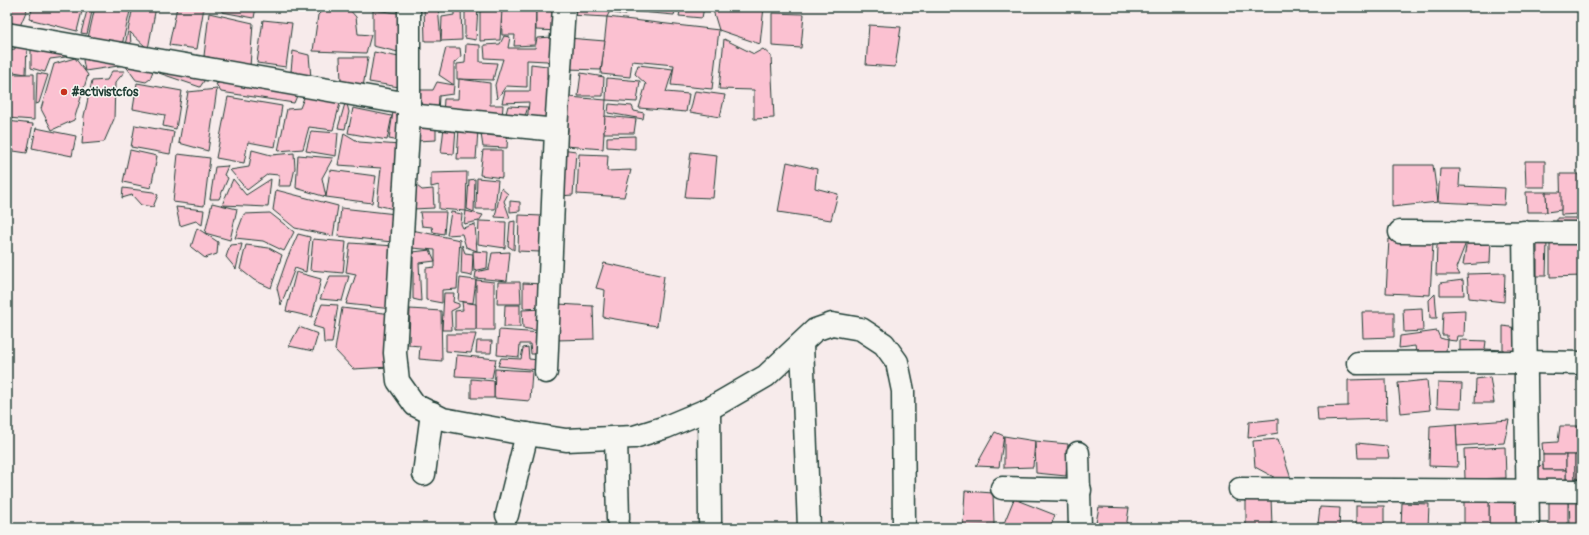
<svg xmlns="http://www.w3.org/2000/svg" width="1589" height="535" font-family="Pangolin,sans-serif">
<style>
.building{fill:#fbc1d1;stroke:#1f3d34}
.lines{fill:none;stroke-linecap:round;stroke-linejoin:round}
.minor-casing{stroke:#1f3d34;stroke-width:25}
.minor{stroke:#f6f6f2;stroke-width:22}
.poi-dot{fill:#c8321e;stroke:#f6f6f2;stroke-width:1.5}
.labels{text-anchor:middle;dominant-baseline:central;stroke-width:3;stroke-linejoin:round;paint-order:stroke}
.poi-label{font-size:12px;font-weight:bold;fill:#1f3d34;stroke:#f6f6f2;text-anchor:start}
</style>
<rect width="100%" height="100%" fill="#f7ebeb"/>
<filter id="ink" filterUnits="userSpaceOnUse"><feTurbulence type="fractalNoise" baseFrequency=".025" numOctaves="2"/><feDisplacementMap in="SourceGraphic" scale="8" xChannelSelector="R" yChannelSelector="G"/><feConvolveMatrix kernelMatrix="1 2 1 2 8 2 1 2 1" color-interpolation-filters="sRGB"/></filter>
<g filter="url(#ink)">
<!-- building -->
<g class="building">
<polygon points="7,7 28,7 20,26 7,24"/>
<polygon points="33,7 83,7 77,31 29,19"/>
<polygon points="88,7 93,7 87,34 81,33"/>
<polygon points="95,7 131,7 122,45 88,38"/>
<polygon points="133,7 156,7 148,49 130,32 131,44 125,45"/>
<polygon points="177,7 204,7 197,49 169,45"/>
<polygon points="223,7 256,7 254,18 222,12"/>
<polygon points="326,7 348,8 356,17 358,34 371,35 366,53 313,51 318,15"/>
<polygon points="424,7 438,7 441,41 425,41"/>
<polygon points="454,7 461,7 462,40 441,41 442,17 454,15"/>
<polygon points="465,7 478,7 476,40 465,38"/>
<polygon points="501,7 536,7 535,45 514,46 515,35 502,35"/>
<polygon points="544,7 553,7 561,31 536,30 536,11 543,10"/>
<polygon points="570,7 612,7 607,17 570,15"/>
<polygon points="617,7 627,7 626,15 614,13"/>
<polygon points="630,7 676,7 674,15 629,11"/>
<polygon points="681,7 704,7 702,18 679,16"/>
<polygon points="712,7 764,7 760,44 719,30"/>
<polygon points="373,10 398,13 398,52 373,46"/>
<polygon points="502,10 500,40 480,41 480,11"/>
<polygon points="209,13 253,23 250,67 204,56"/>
<polygon points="772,13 804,14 801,48 772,46"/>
<polygon points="607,17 719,30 712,89 671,85 674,65 632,61 630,77 601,74"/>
<polygon points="263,20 292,23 286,67 257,63"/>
<polygon points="869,25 901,27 895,67 866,65"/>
<polygon points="504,36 510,37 508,48 535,48 537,38 553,37 553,69 547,61 527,60 527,87 506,86 497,99 495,85 503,59 485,58 484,45 500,44"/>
<polygon points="568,38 605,41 601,70 567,69"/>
<polygon points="724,39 754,54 763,49 771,56 774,118 754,119 754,90 719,89"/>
<polygon points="15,42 27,45 26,74 7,71 7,50 15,49"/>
<polygon points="31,44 66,50 66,57 50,59 45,72 31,68"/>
<polygon points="466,44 480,45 480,62 497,63 493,80 457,79 457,64 465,63"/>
<polygon points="446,48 460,48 461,57 454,63 454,85 439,75"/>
<polygon points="92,50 210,72 200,87 153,71 150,79 146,82 136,80 125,65 85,71 83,60"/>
<polygon points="293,51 309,55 311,78 291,71"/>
<polygon points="374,52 404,58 399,87 369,82"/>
<polygon points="340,57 368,57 363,87 341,82"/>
<polygon points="75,58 88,75 74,120 52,130 41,109 54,64"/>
<polygon points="531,64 547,66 547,80 556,81 552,124 527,123 529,102 502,103 505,91 530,91"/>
<polygon points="638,65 673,69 666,92 689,94 686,112 639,108 646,84 635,74"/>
<polygon points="112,71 125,71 115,83 114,119 104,142 82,144 84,116 92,81 107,80"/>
<polygon points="37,73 48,75 39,103 36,104"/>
<polygon points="581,73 604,77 603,96 578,96"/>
<polygon points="7,74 34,74 34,120 7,118"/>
<polygon points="234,76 301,86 294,103 221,92 216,84"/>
<polygon points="607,78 640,81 637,102 606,100"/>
<polygon points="459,79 490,83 490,105 503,105 502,119 443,115 444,99 458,99"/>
<polygon points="437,82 454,85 453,94 439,96 438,112 415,110 418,90 433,90"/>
<polygon points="137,83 182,91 176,129 163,126 165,115 133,109"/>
<polygon points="217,89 208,151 179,143 188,92"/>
<polygon points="307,90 342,96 333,130 309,127 303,149 278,151 287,109 300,108"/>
<polygon points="695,91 725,95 720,117 690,112"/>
<polygon points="228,97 282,106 275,147 248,142 244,163 216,158"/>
<polygon points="569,97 606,100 603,149 565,146"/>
<polygon points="346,100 349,112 345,129 338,128"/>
<polygon points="609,104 632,106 634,111 644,113 643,119 608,113"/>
<polygon points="508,106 528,107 523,122 504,121"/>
<polygon points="353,108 392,116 387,140 348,133"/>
<polygon points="403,108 405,142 389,139 393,112"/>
<polygon points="605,116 636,119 634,133 604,133"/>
<polygon points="7,121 33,124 27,153 7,150"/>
<polygon points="417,123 436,129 436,140 416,141"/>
<polygon points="135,125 174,132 170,154 131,147"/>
<polygon points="444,127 456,128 454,154 441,153"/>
<polygon points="480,127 508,130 507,148 483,147"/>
<polygon points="36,128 76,136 72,156 32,148"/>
<polygon points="459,128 478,130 476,159 457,159"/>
<polygon points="311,131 338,133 336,156 306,151"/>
<polygon points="344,133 359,142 400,145 398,210 377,205 381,168 338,165"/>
<polygon points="635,136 635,149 607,147 607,137"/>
<polygon points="561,149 576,151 573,195 559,196"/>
<polygon points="130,150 157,156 151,188 123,182"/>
<polygon points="252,150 271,155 294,153 295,168 291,186 278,186 279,175 268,174 247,190 230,170 249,167"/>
<polygon points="483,150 502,150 502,178 480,175"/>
<polygon points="691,152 717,155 713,198 685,197"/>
<polygon points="178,154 210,158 204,206 173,202"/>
<polygon points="579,154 608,155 607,171 631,170 624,197 577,194"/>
<polygon points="298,155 333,158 322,178 326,197 296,188"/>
<polygon points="1525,161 1545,161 1545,187 1526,187"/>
<polygon points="787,162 817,169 815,188 838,194 831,220 778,212"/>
<polygon points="1392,165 1433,165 1438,202 1392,207"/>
<polygon points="228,166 224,175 228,178 219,199 210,199 215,167"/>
<rect x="1580" y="166" width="2" height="41"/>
<polygon points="1440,169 1460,169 1459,186 1505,188 1504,205 1438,202"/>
<polygon points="330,170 376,176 372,203 326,197"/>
<polygon points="467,172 466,211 439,209 439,185 431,187 431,173"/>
<polygon points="1560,174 1579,174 1580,214 1561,215"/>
<polygon points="477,178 498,180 495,209 476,209"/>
<polygon points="233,179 246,195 271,179 268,207 222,205"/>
<polygon points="475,179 474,212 467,209 469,180"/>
<polygon points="412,182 422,190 433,189 434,208 413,209"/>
<polygon points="123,188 153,192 158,195 153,207 141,205 132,195 122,198"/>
<polygon points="501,188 508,194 504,201 510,218 495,217"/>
<polygon points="276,190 338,206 333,236 295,228 273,210"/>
<polygon points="1526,192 1546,192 1547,212 1527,212"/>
<polygon points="1546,192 1561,192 1561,210 1547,212"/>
<polygon points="510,201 520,202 520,211 510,212"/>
<polygon points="212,203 237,209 230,240 205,233"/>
<polygon points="176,207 204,210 202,225 196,221 180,226"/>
<polygon points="341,208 396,214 392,242 338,236"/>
<polygon points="466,211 483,215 479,221 464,224"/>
<polygon points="420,212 446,212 444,234 433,232 432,227 422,226"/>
<polygon points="451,212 462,214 461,224 463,228 475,224 477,251 466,247 462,234 447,235"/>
<polygon points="270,213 294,232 284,251 263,241 235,238 244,214"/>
<polygon points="1581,214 1582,230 1557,230 1557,218 1581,218"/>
<polygon points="519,215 542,216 540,252 518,251"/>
<polygon points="479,221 506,222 505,248 478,244"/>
<polygon points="515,221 514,250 508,246 510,222"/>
<polygon points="197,228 218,242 217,254 205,258 191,247"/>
<polygon points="412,230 460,240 457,289 442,290 442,303 426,300 426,268 435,267 435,250 412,248"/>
<polygon points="298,234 310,237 306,272 295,268 281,305 277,288 287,259"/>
<polygon points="1491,238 1490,263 1463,265 1467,240"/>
<polygon points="313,239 346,242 343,273 310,270"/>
<polygon points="1389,239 1433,242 1430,295 1386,293"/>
<polygon points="1467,240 1456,268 1460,275 1436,275 1437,245"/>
<polygon points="1550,241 1582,241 1582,276 1550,277"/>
<polygon points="1537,242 1547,242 1546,276 1537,276"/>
<polygon points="350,243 395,246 392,309 346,304 356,274 346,272"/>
<polygon points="242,244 236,269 226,257 230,245"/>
<polygon points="246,245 269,248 282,255 271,288 254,280 240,269"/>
<polygon points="462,245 465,253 473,254 472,276 461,274"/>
<polygon points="430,250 435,261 419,263 421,301 413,299 413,252"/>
<polygon points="473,251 488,252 487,268 474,271"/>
<polygon points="510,252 507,281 475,278 476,272 489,269 492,253"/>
<polygon points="604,263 664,276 657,326 603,317 605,290 596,288"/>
<polygon points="296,272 321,279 312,317 286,311"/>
<polygon points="1505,273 1504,302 1469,298 1467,274"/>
<polygon points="330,276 349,276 342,301 320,299"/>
<polygon points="460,278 476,280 473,303 458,301"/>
<polygon points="476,280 494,282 494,330 476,330"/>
<polygon points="1463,280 1464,295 1440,295 1440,283"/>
<polygon points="498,282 520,282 521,304 497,304"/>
<polygon points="523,283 544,284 544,307 523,308"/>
<polygon points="444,293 454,293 453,302 459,304 459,307 451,311 452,330 442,330"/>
<polygon points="1435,294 1437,318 1430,318 1429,300"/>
<polygon points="462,302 476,304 476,330 455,330 455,311 463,310"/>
<polygon points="322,304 338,305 332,343 324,343 323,329 313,326"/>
<polygon points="558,304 593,306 594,339 556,340"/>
<polygon points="505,305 520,305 520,327 504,327"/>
<polygon points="342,308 392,314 390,367 353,369 335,350"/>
<polygon points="1422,308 1423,331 1404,332 1403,309"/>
<polygon points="410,309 441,311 442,361 419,359 420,346 409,345"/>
<polygon points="545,309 544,332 523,328 522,310"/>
<polygon points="1465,310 1464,336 1457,336 1456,341 1447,340 1447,335 1442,335 1443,311"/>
<polygon points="1362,312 1394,312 1394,337 1363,338"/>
<polygon points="1503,326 1518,328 1515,355 1460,354 1460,340 1486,341 1485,349 1503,350"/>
<polygon points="299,327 318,334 313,351 289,346"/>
<polygon points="499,330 542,333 539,354 531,354 530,344 520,344 519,357 497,355"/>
<polygon points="1437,331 1440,338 1447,340 1446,351 1416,352 1415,346 1399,348 1400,336"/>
<polygon points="446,334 476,334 471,353 446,351"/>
<polygon points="477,341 492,341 491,353 476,353"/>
<polygon points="528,347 529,359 538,360 538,370 498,366 501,358 521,359 523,348"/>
<polygon points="457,355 496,359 492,378 455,376"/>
<polygon points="495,369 532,371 530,401 494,398"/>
<polygon points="1490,377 1494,403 1475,403 1476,379"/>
<polygon points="471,379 494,381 494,398 471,398"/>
<polygon points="1386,379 1387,419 1318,421 1317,407 1348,406 1348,380"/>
<polygon points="1427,380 1430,410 1401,413 1398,383"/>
<polygon points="1438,383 1462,384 1461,408 1437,407"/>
<polygon points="1278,419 1278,433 1248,438 1249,422"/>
<polygon points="1509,420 1504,443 1457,446 1456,424"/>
<polygon points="1456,424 1458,467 1429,466 1430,426"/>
<polygon points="1560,426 1578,426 1578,443 1582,443 1582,455 1543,455 1542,443 1558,442"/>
<polygon points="995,432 1004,436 999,467 976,466"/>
<polygon points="1004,436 1035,441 1033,467 1004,468"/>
<polygon points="1278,439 1294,488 1255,467 1253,441"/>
<polygon points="1035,441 1068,444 1066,476 1036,473"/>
<polygon points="1357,443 1387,446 1389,458 1358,458"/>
<polygon points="1505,447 1506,478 1465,479 1464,449"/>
<rect x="1543" y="455" width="23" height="15"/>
<rect x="1566" y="455" width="9" height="28"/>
<polygon points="1575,455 1582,455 1582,480 1575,479"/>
<polygon points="1543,465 1543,470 1566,470 1566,483 1538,482 1539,466"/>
<polygon points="965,491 993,493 994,525 963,526"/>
<polygon points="1518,495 1518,528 1489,528 1489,496"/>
<polygon points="1489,496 1489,528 1464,528 1464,497"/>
<polygon points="1569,496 1582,496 1582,525 1570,526"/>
<polygon points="1271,498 1272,526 1246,527 1246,499"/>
<rect x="1549" y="498" width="19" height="30"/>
<polygon points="1014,499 1055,515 1050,528 1002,528"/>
<polygon points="1402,503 1429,504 1428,528 1401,528"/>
<rect x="1356" y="506" width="28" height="22"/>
<polygon points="1099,507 1129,508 1126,528 1095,528"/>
<polygon points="1320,507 1340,508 1339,527 1318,524"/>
<polygon points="1272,526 1272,528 1237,528 1246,527"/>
</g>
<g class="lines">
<defs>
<g id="minor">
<polyline points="409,7 409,115 395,353 398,381 415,405 443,419 514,432 566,440 634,437 666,427 709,409 766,376 815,330 832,324 861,329 884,344 897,362 903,391 904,528"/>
<polyline points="7,34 409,104"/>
<polyline points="409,115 556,130 546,372"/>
<polyline points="556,130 564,7"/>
<polyline points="1400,232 1582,233"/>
<polyline points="1524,232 1528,528"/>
<polyline points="802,344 809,528"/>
<polyline points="1358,363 1527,362 1582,363"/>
<polyline points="709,409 710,521"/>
<polyline points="616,438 618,519"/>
<polyline points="1078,453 1080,528"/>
<polyline points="424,474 432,413"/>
<polyline points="1002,488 1080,490"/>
<polyline points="1240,489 1582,491"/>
<polyline points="507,515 527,434"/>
</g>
</defs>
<!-- minor casing -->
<use href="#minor" class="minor-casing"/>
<!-- minor -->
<use href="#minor" class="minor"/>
</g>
</g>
<!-- markers -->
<circle class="poi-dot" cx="64" cy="92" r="4"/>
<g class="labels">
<!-- poi labels -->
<g class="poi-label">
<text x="72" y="92">#activistcfos</text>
</g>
</g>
<!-- margin -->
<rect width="1589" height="535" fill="none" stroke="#f6f6f2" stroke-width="24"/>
<rect x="12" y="12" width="1565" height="511" fill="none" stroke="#1f3d34" stroke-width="1.5" filter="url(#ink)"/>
</svg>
